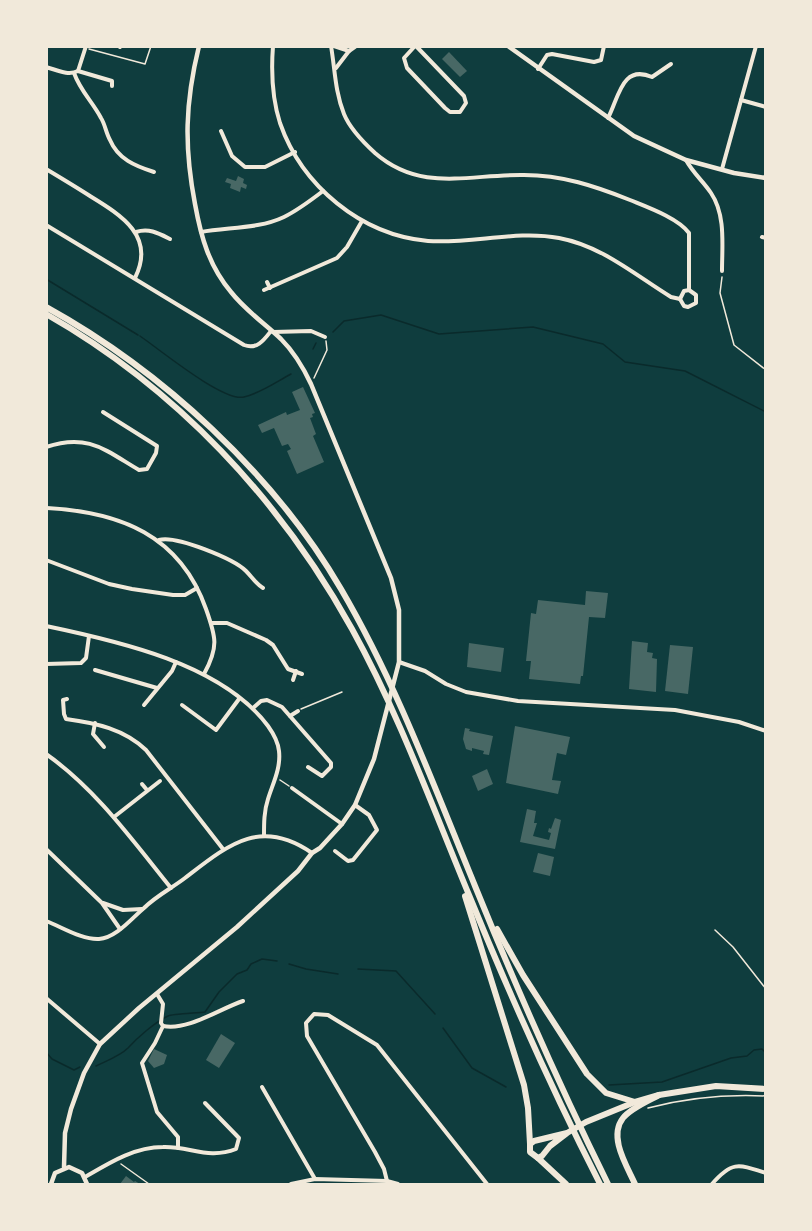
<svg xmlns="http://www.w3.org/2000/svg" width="812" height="1231" font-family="'Space Grotesk',sans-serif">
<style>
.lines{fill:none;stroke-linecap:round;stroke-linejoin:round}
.stream{stroke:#0a2a2b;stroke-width:1.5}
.building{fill:#486865}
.path{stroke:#f1e9da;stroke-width:1.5}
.minor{stroke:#f1e9da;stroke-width:4}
.tertiary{stroke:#f1e9da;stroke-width:4.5}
.primary{stroke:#f1e9da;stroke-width:6}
.trunk{stroke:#f1e9da;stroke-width:6}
</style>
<rect width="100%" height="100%" fill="#0f3d3e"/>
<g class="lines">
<!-- stream -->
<g class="stream">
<polyline points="46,279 138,335"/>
<polyline points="333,332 344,321 381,315 439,334 533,327 603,344 625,362 685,371 766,412"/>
<path d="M140,336C159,349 223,402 244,397C261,393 276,382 291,374"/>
<polyline points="313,349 316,343"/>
<polyline points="289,964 306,969 338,974"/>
<polyline points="358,969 396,971 435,1014"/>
<polyline points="443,1028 472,1068 506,1087"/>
<polyline points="46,1052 52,1059 74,1070 80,1067"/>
<path d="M96,1066C106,1061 120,1056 128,1048C137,1038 155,1022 168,1016C172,1014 198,1013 205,1012L219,992L237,974L247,970L251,964L262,959L277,961"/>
<polyline points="609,1085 662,1082 731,1058 747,1056 754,1050 762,1049 766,1053"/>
</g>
</g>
<!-- building -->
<g class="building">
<polygon points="449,52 467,71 460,77 442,59"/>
<polygon points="238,176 244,179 243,183 247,185 246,189 241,187 240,192 230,188 231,184 225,182 227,178 236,181"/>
<polygon points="303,387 315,413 312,414 313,417 310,418 316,434 313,436 324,462 297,474 287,451 291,449 288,444 282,446 274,428 262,433 258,425 286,412 287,415 300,410 292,392"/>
<polygon points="586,591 608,593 605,618 589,617 583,676 581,676 580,684 529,679 531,661 526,661 531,613 536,614 538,600 585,605"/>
<polygon points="632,641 648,643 647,652 653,653 652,658 657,659 656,692 629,689"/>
<polygon points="469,643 504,648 501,672 467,667"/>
<polygon points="670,645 693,647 688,694 665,691"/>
<polygon points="515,726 570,737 566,755 557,753 552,780 561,781 558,794 506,783"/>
<polygon points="465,728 470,729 469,731 493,736 489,755 483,754 484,751 472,748 472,751 466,749 463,739"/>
<polygon points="487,769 493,784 478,791 472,776"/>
<polygon points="527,809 536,811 534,823 537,823 533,836 549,840 551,833 548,832 549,828 551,829 555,818 561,820 555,849 520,842"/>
<polygon points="538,853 554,857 550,876 533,872"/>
<polygon points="221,1034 235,1043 219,1068 206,1060"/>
<polygon points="154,1049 167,1055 164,1064 154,1068 148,1061"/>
<polygon points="126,1176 134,1182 135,1181 140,1184 120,1184"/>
</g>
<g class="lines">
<!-- path -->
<g class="path">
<polyline points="89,49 145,64 151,46"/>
<polyline points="722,277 720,293 734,345 766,370"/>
<polyline points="314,378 327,350 326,341"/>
<polyline points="301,709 342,692"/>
<polyline points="280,780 289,786"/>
<polyline points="715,930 733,947 766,989"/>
<path d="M648,1108C686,1098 725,1094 766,1096"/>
<polyline points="121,1164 149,1184"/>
</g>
<!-- minor -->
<g class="minor">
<polyline points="119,46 120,47"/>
<path d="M273,46C271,72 272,98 280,123C302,186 361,235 428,241C472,244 516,230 559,238C602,246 635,275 671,297L680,299"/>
<path d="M331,46C335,69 335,92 344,114C350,129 363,142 375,153C421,193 469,174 524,175C562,175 595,186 630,200C647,207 678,218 689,233V290"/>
<polyline points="334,46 349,51"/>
<polyline points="415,46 404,58 407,68 445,108 450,112 460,112 466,103 464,96 416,46"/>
<path d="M46,67C57,70 68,76 78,71L86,46"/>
<polyline points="336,68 349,51 356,46"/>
<polyline points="538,69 547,55 552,54 594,62 601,60 604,46"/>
<polyline points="78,71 112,81 112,86"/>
<path d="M74,73C81,92 92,101 101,118C105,124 106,133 110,140C118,159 135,166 154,172"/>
<polyline points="741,100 766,107"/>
<path d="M608,118C619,97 622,64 652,77L671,64"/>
<polyline points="221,131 232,156 245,167 265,167 295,152"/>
<path d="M686,160C693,173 703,181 711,193C726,215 722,246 722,271"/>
<path d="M46,169C61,178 76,187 90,196C121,215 156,236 135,278"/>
<polyline points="722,169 756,46"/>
<path d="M46,225L244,345C257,350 264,340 271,331"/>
<path d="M136,232C149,228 158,233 170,239"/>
<path d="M201,232C228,227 259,229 284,217C298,210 310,201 323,191"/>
<polyline points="762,237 766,238"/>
<polyline points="267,282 270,288"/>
<polyline points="264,290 337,258 347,247 362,221"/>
<polyline points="680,299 684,306 688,307 696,303 696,295 689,290"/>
<polyline points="680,299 684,291 689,290"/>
<polyline points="273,332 311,331 325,337"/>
<path d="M46,447C88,433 105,450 139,470L147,469L156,453L157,446L103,412"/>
<polyline points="46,485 46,510"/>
<path d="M47,508C120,512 180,535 206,609C216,637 219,647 204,674"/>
<path d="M159,540C176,535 234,559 246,571C252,577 255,583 263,588"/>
<polyline points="46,560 109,584 132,589 173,595 185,595 197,588"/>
<polyline points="211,623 227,623 266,640 273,645 288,669 302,674"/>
<path d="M46,626C118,641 222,664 268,726C273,733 278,741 279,751C281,768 273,783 268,799C264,811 264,823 264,836"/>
<polyline points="399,662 425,671 446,684 466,692 518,701 675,710 739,722 766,731"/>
<polyline points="46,664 81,663 86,658 89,636"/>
<polyline points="95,670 157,688"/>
<polyline points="293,680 296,671"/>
<path d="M67,699L63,700L64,714L66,719C96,723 124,729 146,750L223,849"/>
<polyline points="144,705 172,671 176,662"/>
<polyline points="182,705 216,730 239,699"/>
<polyline points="253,708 261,701 267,700 282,707 331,763 331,767 322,776 308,767"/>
<polyline points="290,716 298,711"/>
<polyline points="95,723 93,734 104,747"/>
<path d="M46,754C96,789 133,841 171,888"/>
<polyline points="142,784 147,790"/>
<polyline points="292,788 342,824"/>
<polyline points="114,817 160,781"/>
<polyline points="46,849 102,903 120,929"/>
<polyline points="335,851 348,861 353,860 377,830 369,815 355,805"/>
<polyline points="103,903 123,910 142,909"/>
<path d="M46,921C62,927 82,940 99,939C116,938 132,918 144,908C156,896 172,888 185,878C228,845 260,817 312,853"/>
<polyline points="157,994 163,1004 161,1023 163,1026 155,1043 142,1063 157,1112 178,1137 178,1148"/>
<polyline points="46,998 100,1044"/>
<path d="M163,1026C188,1031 219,1009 243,1001"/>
<polyline points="262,1087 315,1179"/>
<path d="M85,1177C109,1163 134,1147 163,1147C190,1146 208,1160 236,1149L239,1138L205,1103"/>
<polyline points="387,1181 384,1169 375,1152 307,1036 306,1023 314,1014 328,1015 377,1045 487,1184"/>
<polyline points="291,1184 315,1179 387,1181 398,1184"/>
<path d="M712,1184C732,1161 738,1164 766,1173"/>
</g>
<!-- tertiary -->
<g class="tertiary">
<polyline points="508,46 634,136 686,160 734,173 766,178"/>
<path d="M64,1167L65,1133L71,1109L84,1073L100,1044L139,1008L237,927L298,871L312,853L320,848L342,824L355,805L374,759L399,662V610L391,578L311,384C303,367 294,352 281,339C264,323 245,310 231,292C209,266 201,237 195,204C184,147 185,103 199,46"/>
<polyline points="51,1184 55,1173 69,1167 82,1173 87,1184"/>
</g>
<!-- primary -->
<polyline class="primary" points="567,1133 534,1141 530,1144 530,1152 538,1158 542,1156 550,1146 567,1133 586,1122 635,1102 659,1095 716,1086 766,1089"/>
<!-- trunk -->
<g class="trunk">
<path d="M46,307C162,371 274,474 341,589C396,683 434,786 475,886C516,987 560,1087 608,1184"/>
<path d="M46,314C176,388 280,499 352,629C399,714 432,806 469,895C509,993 552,1090 600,1184"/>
<polyline points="465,896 524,1085 528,1108 530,1144"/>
<polyline points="497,929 523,975 587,1074 606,1093 635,1102"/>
<polyline points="538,1158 566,1184"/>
<path d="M635,1184C627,1166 608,1137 623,1118C631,1108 648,1101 659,1095"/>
</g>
</g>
<!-- border -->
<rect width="812" height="1231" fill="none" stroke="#f1e9da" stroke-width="96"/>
</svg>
